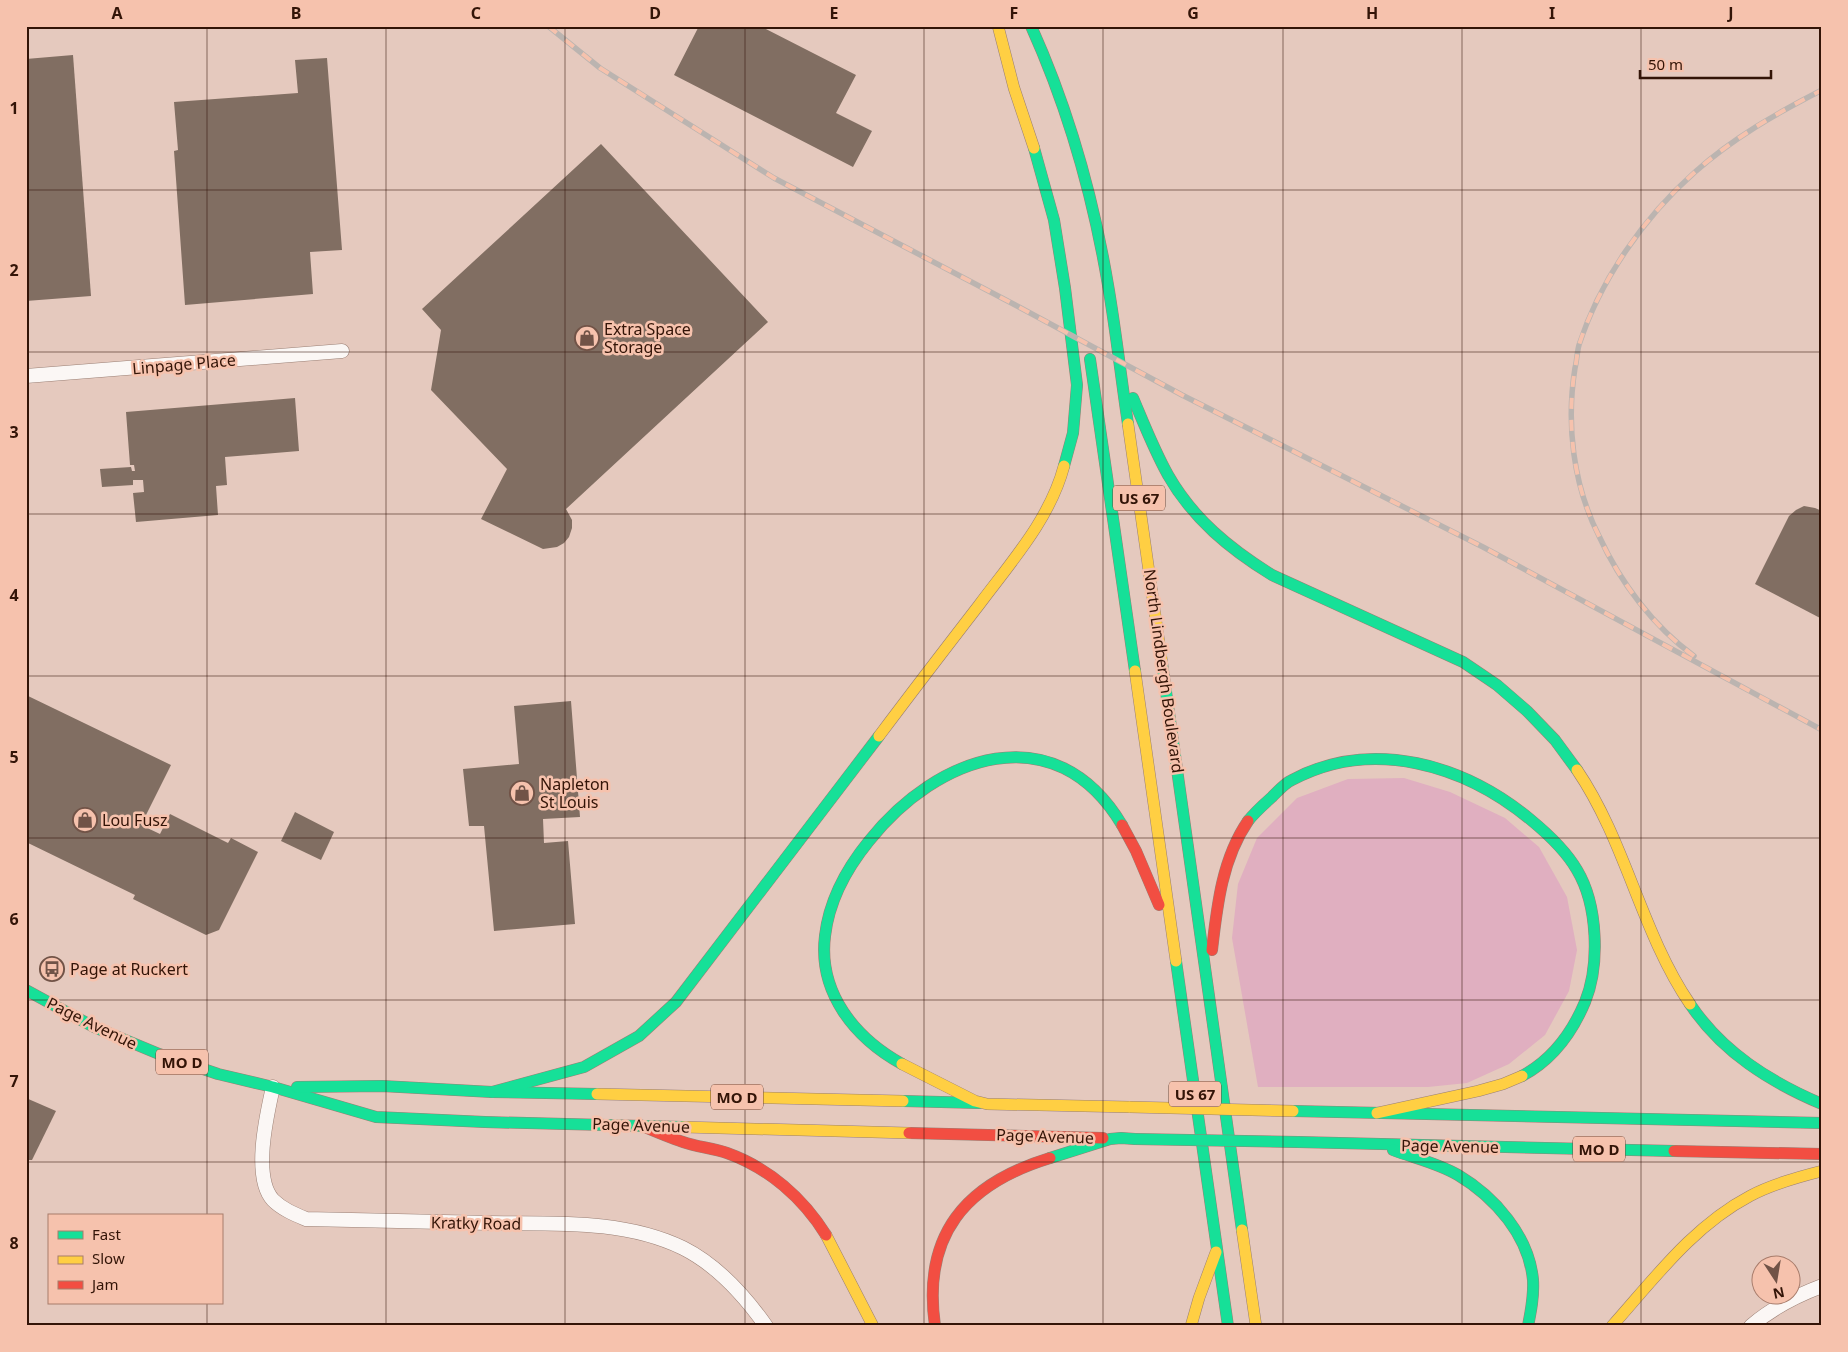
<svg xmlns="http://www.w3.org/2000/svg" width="1848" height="1352" font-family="'Noto Sans',sans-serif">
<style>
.green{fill:#e0afc0}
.building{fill:#816e62}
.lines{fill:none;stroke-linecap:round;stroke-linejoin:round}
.street-casing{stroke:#9a7f74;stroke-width:15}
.fast-casing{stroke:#9a7f74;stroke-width:12}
.slow-casing{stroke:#9a7f74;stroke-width:12}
.jam-casing{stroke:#9a7f74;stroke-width:12}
.street{stroke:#fbf7f5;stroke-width:14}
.fast{stroke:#16e098;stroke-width:11}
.slow{stroke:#ffcf43;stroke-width:11}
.jam{stroke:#f24e42;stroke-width:11}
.rail-casing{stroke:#bbb4b0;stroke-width:5.5}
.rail{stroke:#f6c2ad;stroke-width:4;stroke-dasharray:11;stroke-linecap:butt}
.fast-bridge-casing{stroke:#9a7f74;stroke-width:12;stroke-linecap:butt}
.slow-bridge-casing{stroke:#9a7f74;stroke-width:12;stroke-linecap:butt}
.fast-bridge{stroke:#16e098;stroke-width:11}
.slow-bridge{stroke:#ffcf43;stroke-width:11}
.grid{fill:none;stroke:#331407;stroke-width:1;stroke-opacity:0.55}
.labels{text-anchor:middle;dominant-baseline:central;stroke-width:5;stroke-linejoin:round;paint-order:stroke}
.shield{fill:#f6c2ad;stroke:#6e4839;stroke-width:1}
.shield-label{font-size:15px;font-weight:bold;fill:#331407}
.poi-label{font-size:16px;fill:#331407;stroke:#f6c2ad;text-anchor:start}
.street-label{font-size:16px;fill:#331407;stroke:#f6c2ad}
.neatline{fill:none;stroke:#331407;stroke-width:2}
.grid-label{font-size:16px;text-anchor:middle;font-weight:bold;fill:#331407}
</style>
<rect width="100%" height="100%" fill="#e5c9be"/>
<!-- green -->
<polygon class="green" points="1404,778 1450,792 1505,818 1539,847 1567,897 1577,950 1569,991 1545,1035 1509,1064 1467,1083 1428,1087 1258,1087 1232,938 1238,884 1257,838 1297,798 1348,779"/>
<!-- building -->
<g class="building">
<polygon points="699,26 760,26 856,75 836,113 872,131 853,167 674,75"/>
<polygon points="73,55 91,296 26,301 26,59"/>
<polygon points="327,58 342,250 310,252 313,294 185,305 174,151 178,150 174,102 298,93 295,60"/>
<polygon points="601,144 768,322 566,509 572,520 572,528 569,537 564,543 557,547 543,549 481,519 507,469 431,390 441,330 422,309"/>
<polygon points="295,398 299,451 225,457 227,485 216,486 218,515 136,522 133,493 144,492 143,480 133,480 133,485 102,487 100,469 131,467 132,471 135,471 134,465 130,465 126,412"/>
<polygon points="1804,506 1815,508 1822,511 1822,619 1755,584 1789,516 1796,510"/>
<polygon points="26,695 171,765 141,825 160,834 170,814 228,843 231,838 258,852 219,930 206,935 133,899 135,895 26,842"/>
<polygon points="571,701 580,817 543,819 544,843 568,841 575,924 494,931 484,826 469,826 463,769 519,764 514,706"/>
<polygon points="295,812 334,832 321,860 281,841"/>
<polygon points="26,1098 56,1111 32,1160 26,1160"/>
</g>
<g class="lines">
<defs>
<g id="street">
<polyline points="26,376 342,351"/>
<path d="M273,1087C267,1114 252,1177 273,1200C282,1209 294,1214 306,1219C367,1220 428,1222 489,1223C554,1224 623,1219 683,1248C717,1265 744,1295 766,1326"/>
<path d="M1751,1326C1771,1309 1798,1295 1822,1286"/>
</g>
<g id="fast">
<path d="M1031,26C1068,108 1093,196 1108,285C1116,331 1121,378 1128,424"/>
<polyline points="1034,148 1054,220 1065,288 1077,385 1073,433 1064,466"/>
<polyline points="1090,359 1135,671"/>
<path d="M1133,398C1144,424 1154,450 1168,475C1193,519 1230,549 1272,575L1463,662L1497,685L1527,711L1555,740L1577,770"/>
<polyline points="1162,663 1242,1230"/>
<path d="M1248,821C1255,812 1263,805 1272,797C1278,791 1285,783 1292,780C1372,737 1465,765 1531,820C1548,834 1566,851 1577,870C1598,905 1600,965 1585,1002C1572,1033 1552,1060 1522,1076"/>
<polyline points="1176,961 1228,1326"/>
<polyline points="26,990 94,1027 159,1054 218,1074 273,1087 376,1117 485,1122 683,1127"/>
<path d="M1690,1004C1722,1052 1770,1082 1822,1104"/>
<path d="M902,1064C855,1038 818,993 825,936C829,901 847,868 869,841C937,755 1055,713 1122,825"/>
<polyline points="297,1087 382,1086 492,1092 597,1094"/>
<polyline points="492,1092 584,1067 639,1036 676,1002 879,736"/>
<polyline points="903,1101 979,1103"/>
<polyline points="1293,1111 1822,1123"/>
<polyline points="1298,1142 1674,1151"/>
<path d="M1393,1150C1414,1158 1438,1163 1458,1175C1495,1197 1529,1236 1533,1280C1534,1296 1531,1311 1528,1326"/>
<polyline points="1050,1158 1110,1139 1121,1138 1135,1139"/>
</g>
<g id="slow">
<polyline points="998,26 1014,88 1034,148"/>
<polyline points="1128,424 1162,663"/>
<polyline points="1135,671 1176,961"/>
<path d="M879,736C912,692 945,649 979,605C1011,562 1050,519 1064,466"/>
<path d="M1577,770C1626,842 1641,932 1690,1004"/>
<polyline points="902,1064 975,1101 987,1104 1130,1107"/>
<polyline points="597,1094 903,1101"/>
<polyline points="1377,1113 1478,1091 1503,1084 1522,1076"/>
<polyline points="683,1127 909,1133"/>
<polyline points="1242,1230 1256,1326"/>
<polyline points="826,1235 873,1326"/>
<polyline points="1191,1326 1199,1298 1216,1252"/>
<path d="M1612,1326C1654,1279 1693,1226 1750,1196C1772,1184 1798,1177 1822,1171"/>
</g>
<g id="jam">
<polyline points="1122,825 1136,851 1159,905"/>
<path d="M1212,950C1217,906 1222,859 1248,821"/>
<path d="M640,1125C654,1131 668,1137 683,1142C697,1147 713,1148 727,1153C769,1168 803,1198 826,1235"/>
<polyline points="909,1133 1103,1138"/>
<polyline points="1674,1151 1822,1154"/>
<path d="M935,1326C922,1235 965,1184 1050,1158"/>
</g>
</defs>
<!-- street casing -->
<use href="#street" class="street-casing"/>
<!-- fast casing -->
<use href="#fast" class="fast-casing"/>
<!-- slow casing -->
<use href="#slow" class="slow-casing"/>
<!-- jam casing -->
<use href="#jam" class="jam-casing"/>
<!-- street -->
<use href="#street" class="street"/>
<!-- fast -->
<use href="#fast" class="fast"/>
<!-- slow -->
<use href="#slow" class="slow"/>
<!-- jam -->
<use href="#jam" class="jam"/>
<defs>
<g id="rail">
<polyline points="548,26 600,68 774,178 1019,307 1182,395 1483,547 1822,730"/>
<path d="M1694,656C1653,626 1620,582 1599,536C1573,485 1566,424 1575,368C1577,360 1577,352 1579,345C1600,280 1644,217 1695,172C1733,138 1777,113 1822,90"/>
</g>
</defs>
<!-- rail casing -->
<use href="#rail" class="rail-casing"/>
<!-- rail -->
<use href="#rail" class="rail"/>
<defs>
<polyline id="fast-bridge" points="1135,1139 1298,1142"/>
<polyline id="slow-bridge" points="1130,1107 1293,1111"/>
</defs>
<!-- fast-bridge casing -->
<use href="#fast-bridge" class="fast-bridge-casing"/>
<!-- slow-bridge casing -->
<use href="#slow-bridge" class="slow-bridge-casing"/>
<!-- fast-bridge -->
<use href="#fast-bridge" class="fast-bridge"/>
<!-- slow-bridge -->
<use href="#slow-bridge" class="slow-bridge"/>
</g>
<!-- grid -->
<path class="grid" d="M207,26V1216M386,26V1326M565,26V1326M745,26V1326M924,26V1326M1103,26V1326M1283,26V1326M1462,26V1326M1641,26V1326M26,190H1822M26,352H1822M26,514H1822M26,676H1822M26,838H1822M26,1000H1822M26,1162H1822M207,1303V1326"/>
<!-- icons -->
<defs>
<symbol id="shop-ring" viewBox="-11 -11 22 22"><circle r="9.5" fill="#f6c2ad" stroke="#715347" stroke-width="1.5"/><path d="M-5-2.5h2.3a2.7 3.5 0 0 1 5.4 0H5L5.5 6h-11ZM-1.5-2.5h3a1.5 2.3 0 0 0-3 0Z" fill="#715347"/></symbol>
<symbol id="bus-ring" viewBox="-11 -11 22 22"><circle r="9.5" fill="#f6c2ad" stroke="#715347" stroke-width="1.5"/><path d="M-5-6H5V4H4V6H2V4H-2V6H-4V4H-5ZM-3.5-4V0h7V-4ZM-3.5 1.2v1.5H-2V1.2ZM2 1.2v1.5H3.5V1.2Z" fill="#715347"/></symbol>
</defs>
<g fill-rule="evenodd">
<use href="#shop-ring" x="573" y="324" width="28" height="28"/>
<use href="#shop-ring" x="508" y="779" width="28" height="28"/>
<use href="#shop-ring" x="71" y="806" width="28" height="28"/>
<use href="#bus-ring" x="38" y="955" width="28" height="28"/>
</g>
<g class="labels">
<!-- shield labels -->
<g class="shield">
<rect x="1113" y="485.5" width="52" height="25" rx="4"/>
<rect x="156" y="1049.5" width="52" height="25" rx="4"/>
<rect x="1169" y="1081.5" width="52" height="25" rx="4"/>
<rect x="711" y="1084.5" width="52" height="25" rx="4"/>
<rect x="1573" y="1136.5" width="52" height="25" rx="4"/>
</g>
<g class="shield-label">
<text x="1139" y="498">US 67</text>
<text x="182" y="1062">MO D</text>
<text x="1195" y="1094">US 67</text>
<text x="737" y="1097">MO D</text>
<text x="1599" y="1149">MO D</text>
</g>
<!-- poi labels -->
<g class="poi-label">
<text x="604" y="329">Extra Space<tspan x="604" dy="18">Storage</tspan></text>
<text x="540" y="784">Napleton<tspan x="540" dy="18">St Louis</tspan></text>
<text x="102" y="820">Lou Fusz</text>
<text x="70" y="969">Page at Ruckert</text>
</g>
<!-- street labels -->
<g class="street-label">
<text transform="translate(184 364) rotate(-5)">Linpage Place</text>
<text transform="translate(1164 671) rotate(82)">North Lindbergh Boulevard</text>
<text transform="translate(92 1023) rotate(26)">Page Avenue</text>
<text transform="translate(641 1125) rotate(2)">Page Avenue</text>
<text transform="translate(1045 1136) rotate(2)">Page Avenue</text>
<text transform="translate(1450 1146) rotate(1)">Page Avenue</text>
<text transform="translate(476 1223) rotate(1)">Kratky Road</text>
</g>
</g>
<!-- border -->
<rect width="1848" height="1352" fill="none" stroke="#f6c2ad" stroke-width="55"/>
<!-- legend -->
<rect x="48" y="1214" width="175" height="90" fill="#f6c2ad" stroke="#a87c6b"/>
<rect x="58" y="1231" width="25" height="8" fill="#16e098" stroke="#a87c6b"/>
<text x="92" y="1240" font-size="15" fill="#331407">Fast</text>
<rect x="58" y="1256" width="25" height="8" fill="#ffcf43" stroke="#a87c6b"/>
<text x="92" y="1264" font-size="15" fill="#331407">Slow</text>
<rect x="58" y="1281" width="25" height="8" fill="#f24e42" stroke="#a87c6b"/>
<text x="92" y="1290" font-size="15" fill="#331407">Jam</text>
<!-- north arrow -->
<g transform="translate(1776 1280) rotate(168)"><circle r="24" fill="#f6c2ad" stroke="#a87c6b"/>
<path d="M0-4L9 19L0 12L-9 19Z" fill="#715347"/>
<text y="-8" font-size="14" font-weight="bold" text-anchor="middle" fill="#331407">N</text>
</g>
<!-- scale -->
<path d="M1640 70v8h131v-8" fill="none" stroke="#331407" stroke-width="2.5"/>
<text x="1648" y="70" font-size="15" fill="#331407" stroke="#f6c2ad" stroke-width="4" paint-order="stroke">50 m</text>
<rect x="28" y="28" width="1792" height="1296" class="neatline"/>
<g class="grid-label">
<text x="117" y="19">A</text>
<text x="296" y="19">B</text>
<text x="476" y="19">C</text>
<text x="655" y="19">D</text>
<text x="834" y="19">E</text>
<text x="1014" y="19">F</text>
<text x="1193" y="19">G</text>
<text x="1372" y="19">H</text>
<text x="1552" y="19">I</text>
<text x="1731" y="19">J</text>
<text x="14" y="114">1</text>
<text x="14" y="276">2</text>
<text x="14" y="438">3</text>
<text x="14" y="601">4</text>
<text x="14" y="763">5</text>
<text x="14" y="925">6</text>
<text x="14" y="1087">7</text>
<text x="14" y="1249">8</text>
</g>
</svg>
